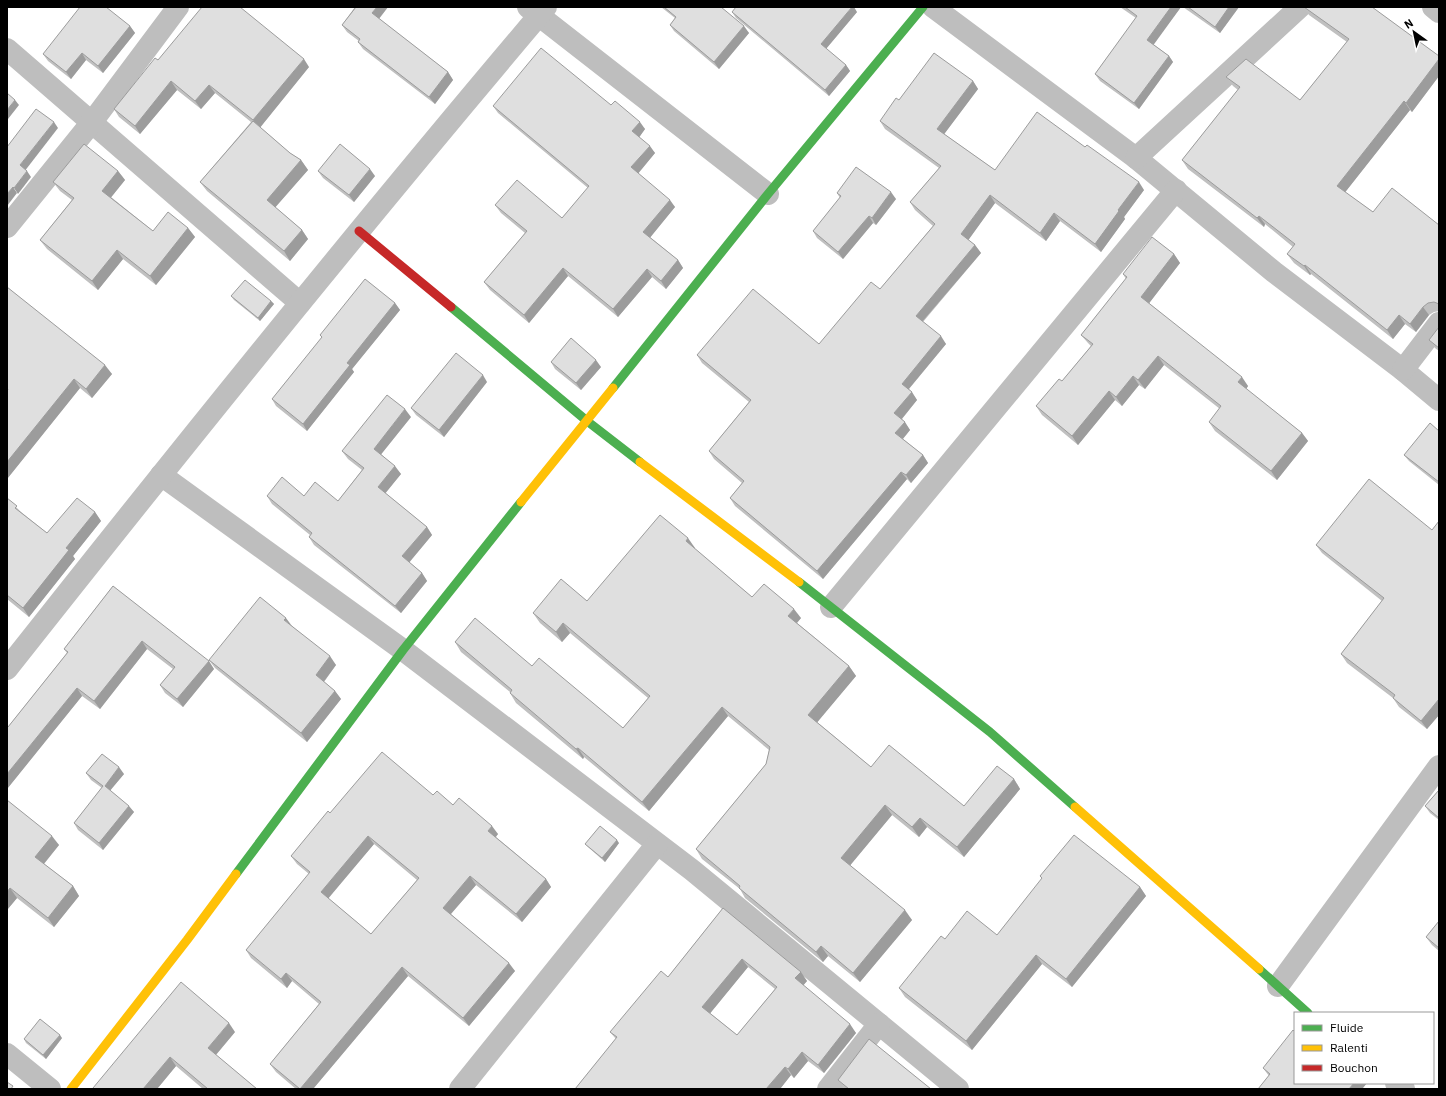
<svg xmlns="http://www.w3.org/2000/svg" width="1446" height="1096" font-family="'IBM Plex Sans',sans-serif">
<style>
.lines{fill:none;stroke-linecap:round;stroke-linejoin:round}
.street{stroke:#bebebe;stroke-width:22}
.fast{stroke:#4caf50;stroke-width:9}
.slow{stroke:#ffc107;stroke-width:9}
.jam{stroke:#c62828;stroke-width:9}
.wall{fill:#c0c0c0;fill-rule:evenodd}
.shaded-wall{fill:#9c9c9c}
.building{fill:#dfdfdf;stroke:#9c9c9c;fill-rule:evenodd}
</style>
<rect width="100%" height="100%" fill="#fff"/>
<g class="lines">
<!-- street -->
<g class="street">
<polyline points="528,7 768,194"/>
<polyline points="933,7 1136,158 1274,272 1403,370 1439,400"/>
<polyline points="1433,7 1439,12"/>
<polyline points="7,49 300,303"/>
<polyline points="1136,158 1300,7"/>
<polyline points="7,227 92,122 178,7"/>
<polyline points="1403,370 1439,323"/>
<polyline points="161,475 403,650 692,870 958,1089"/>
<polyline points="831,607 1176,190"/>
<path d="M7,669C183,446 362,224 546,7"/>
<polyline points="1278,986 1439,766"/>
<polyline points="7,1054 50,1089"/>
<polyline points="1396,1083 1404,1089"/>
<polyline points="460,1089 657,844"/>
<polyline points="828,1089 879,1024"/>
</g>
<!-- fast -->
<g class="fast">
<polyline points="451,307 587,421 640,462"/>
<polyline points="613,388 768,194 923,7"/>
<polyline points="799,582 990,732 1075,807"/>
<polyline points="236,874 403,650 521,502"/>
<polyline points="1259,969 1308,1013"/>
</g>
<!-- slow -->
<g class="slow">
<polyline points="640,462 799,582"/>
<polyline points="521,502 613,388"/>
<polyline points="1075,807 1259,969"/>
<polyline points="71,1089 187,940 236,874"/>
</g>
<!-- jam -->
<polyline class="jam" points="359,231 451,307"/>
</g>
<!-- wall -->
<g class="wall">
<polygon points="355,7 388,7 379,19 448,72 453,80 435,104 363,49 358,42 359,41 347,32 342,25"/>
<polygon points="661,7 721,7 749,33 719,69 674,31 670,25 675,18"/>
<polygon points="1120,7 1181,7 1153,44 1169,56 1173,62 1139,109 1100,81 1095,74 1136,18"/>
<polygon points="1183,7 1239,7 1220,33"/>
<polygon points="1303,7 1439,56 1439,76 1412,112 1410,110 1345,192 1373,212 1439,225 1439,311 1434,312 1429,315 1416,332 1405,324 1393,339 1311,274 1310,275 1294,263 1287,254 1293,247 1265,224 1264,227 1188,169 1182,160 1238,90 1233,86 1226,77 1300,100 1347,42 1309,15"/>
<polygon points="732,12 857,12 826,49 846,65 850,71 829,96 736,18"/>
<polygon points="130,26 135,33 103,73 86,60 71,79 48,61 43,54"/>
<polygon points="158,60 309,67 260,127 290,153 301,160 308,170 275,207 302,230 308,239 290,261 207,191 200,182 251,122 215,93 201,109 177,90 140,134 119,117 114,109"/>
<polygon points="973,81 978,89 944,134 995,170 1144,190 1124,217 1125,219 1101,252 1060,221 1046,241 995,203 968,240 975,245 981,253 923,322 946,344 909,389 917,400 902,419 910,430 903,439 923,455 928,463 911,483 907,479 823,579 735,506 730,498 742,483 714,459 709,451 749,402 702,363 697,355 819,344 880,289 933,226 915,210 910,202 939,168 885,129 880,121 899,100"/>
<polygon points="611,105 645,129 639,137 655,153 638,173 675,207 650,237 678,260 683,268 666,289 652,277 618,317 568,276 529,323 490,290 484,282 525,233 501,213 495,205 562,218 588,188 498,113 493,106"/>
<polygon points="118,171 125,180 111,197 153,231 188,228 195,237 156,285 123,259 98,290 47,249 40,240 72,200 60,191 53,182"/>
<polygon points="318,171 375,176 354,202 323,178"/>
<polygon points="837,193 896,199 876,225 873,223 843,259 817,238 813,231 840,198"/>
<polygon points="1174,254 1180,263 1149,303 1248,386 1246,389 1302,433 1308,441 1277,480 1215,431 1209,422 1220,409 1164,365 1145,389 1139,385 1122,406 1115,400 1078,445 1042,415 1036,406 1062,381 1091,346 1088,343 1081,335 1126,279 1123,274"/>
<polygon points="7,287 112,374 92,398 80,388 7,479"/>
<polygon points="231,296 271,301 274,304 260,321 234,300"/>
<polygon points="395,303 400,310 352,369 354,372 307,431 276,406 272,399 322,338 320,335"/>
<polygon points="1439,327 1439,351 1435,348 1429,340"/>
<polygon points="551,362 601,367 581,390 555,369"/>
<polygon points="487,382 444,437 416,415 411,408"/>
<polygon points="411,417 381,454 401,474 385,493 427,527 432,535 409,562 422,573 427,581 401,613 314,545 309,537 310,535 272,504 267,496 304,496 338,501 362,470 348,459 342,451"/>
<polygon points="1439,431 1439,485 1409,461 1404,455"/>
<polygon points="7,498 21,512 47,533 95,512 101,521 73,556 75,559 29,617 7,599"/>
<polygon points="1439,521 1439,715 1427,729 1399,707 1393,698 1347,663 1341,654 1382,601 1322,553 1316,545 1432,530"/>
<polygon points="695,548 695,549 752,597 801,618 797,623 849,666 856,676 817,722 871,767 964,806 1014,779 1020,789 964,857 927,827 919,837 892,815 850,865 912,920 860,982 828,956 823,962 745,898 740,889 702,859 696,849 766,764 769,750 728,716 649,811 584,757 583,759 516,703 510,693 510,692 461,652 455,642 532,666 623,728 648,698 570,633 562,642 540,623 533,613 587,601"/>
<polygon points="113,586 214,669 183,707 165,693 160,685 173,669 147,649 100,709 82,696 7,789 7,727 8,727 67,653 64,649"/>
<polygon points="291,625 336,665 324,682 335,691 341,699 307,742 215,668 209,660"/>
<polygon points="86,773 124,774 110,790 134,812 103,850 78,830 74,823 102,788 91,780"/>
<polygon points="1439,790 1439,820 1430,813 1425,806"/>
<path d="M433,795L453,805L498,834L496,837L546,879L551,887L522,922L476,885L451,914L515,971L469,1026L408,976L313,1089H296L276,1072L270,1064L319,1004L292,981L287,988L251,958L246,950L309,874L297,864L291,856L330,813ZM374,844L417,880L371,934L328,898Z"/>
<polygon points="7,800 59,845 44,864 73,886 79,896 54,927 17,898 7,910"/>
<polygon points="619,843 605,862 588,847 585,844"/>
<polygon points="1040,876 1140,887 1146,896 1072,987 1042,964 972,1050 905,997 899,988 945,939 997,935 1042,879"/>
<path d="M723,908L807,981L803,985L856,1033L824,1073L808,1061L794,1078L791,1075L780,1089H575L616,1039L610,1032L668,977ZM748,967L775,989L737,1035L710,1013Z"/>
<polygon points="1439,921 1439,951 1432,945 1426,937"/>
<polygon points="235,1032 216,1055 257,1089 203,1089 176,1066 157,1089 94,1089 93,1088"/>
<polygon points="62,1038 46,1059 26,1043 24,1039"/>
<polygon points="1263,1068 1295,1083 1367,1083 1362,1089 1258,1089 1269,1076"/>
<polygon points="838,1080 931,1089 844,1089"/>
</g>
<!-- shaded-wall -->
<g class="shaded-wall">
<polygon points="377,7 388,7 377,21 372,13"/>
<polygon points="852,7 854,7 857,12 825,50 821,44"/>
<polygon points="1171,7 1181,7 1152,47 1147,40"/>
<polygon points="1229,7 1239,7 1220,33 1215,27"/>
<polygon points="130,26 135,33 103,73 98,66"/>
<polygon points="744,26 749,33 719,69 714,62"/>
<polygon points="82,53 86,60 71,79 66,72"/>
<polygon points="1169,56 1173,62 1139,109 1134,103"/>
<polygon points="304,59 309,67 259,129 253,120"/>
<polygon points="1439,59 1439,76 1412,112 1406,103"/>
<polygon points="846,65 850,71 829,96 825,90"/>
<polygon points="448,72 453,80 435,104 429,97"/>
<polygon points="171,81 177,90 140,134 135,126"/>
<polygon points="973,81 978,89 942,137 937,129"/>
<polygon points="209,85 215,93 201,109 195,101"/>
<polygon points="15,100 19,105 8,119 7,117 7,110"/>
<polygon points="1404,101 1410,110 1343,195 1337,186"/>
<polygon points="54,122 58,128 24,172 20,165"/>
<polygon points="640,122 645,129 638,139 632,131"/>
<polygon points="650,146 655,153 637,175 631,167"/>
<polygon points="301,160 308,170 273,210 267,200"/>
<polygon points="370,169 375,176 354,202 349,195"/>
<polygon points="27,171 31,177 18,194 14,188"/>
<polygon points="118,171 125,180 109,200 102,191"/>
<polygon points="1139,182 1144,190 1124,217 1125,219 1101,252 1095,244 1118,210"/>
<polygon points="13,187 17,193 7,206 7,194"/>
<polygon points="891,192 896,199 876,225 872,218"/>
<polygon points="990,195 995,203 967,242 961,234"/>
<polygon points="670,200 675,207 649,239 643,232"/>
<polygon points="1054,213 1060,221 1046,241 1040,233"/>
<polygon points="869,216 873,223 843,259 838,252"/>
<polygon points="1259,216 1265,224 1264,227 1257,218"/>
<polygon points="188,228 195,237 156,285 150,276"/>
<polygon points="302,230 308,239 290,261 284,251"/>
<polygon points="975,245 981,253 921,323 916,316"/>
<polygon points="117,250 123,259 98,290 92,281"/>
<polygon points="1174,254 1180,263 1147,306 1141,297"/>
<polygon points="678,260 683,268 666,289 661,281"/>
<polygon points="1305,265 1311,274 1310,275 1304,266"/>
<polygon points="563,268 568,276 529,323 524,315"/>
<polygon points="647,269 652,277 618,317 613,309"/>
<polygon points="271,301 274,304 260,321 258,318"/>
<polygon points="395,303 400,310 352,369 354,372 307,431 303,424 347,363"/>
<polygon points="1423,307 1429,315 1416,332 1410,324"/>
<polygon points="1399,315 1405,324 1393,339 1387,330"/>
<polygon points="941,336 946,344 907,391 902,384"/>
<polygon points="1158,356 1164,365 1145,389 1138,380"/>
<polygon points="596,360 601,367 581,390 576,383"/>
<polygon points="105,365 112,374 92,398 86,389"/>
<polygon points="483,375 487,382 444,437 439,430"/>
<polygon points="1133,376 1139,385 1122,406 1116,397"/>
<polygon points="1242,377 1248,386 1245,391 1238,382"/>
<polygon points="74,379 80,388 7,479 7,462"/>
<polygon points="1109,391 1115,400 1078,445 1072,436"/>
<polygon points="912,392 917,400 900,421 894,413"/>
<polygon points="405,409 411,417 379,457 374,449"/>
<polygon points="905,422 910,430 901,441 895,433"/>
<polygon points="1302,433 1308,441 1277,480 1271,471"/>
<polygon points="923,455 928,463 911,483 906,475"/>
<polygon points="395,466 401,474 384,495 378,487"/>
<polygon points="901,472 907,479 823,579 817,571"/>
<polygon points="95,512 101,521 73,556 75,559 29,617 23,608 66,548"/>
<polygon points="427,527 432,535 408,564 402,556"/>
<polygon points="688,538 695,548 693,551 686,541"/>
<polygon points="422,573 427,581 401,613 395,606"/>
<polygon points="794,609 801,618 795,625 788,616"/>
<polygon points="286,618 292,626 284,620"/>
<polygon points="563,623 570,633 562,642 556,632"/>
<polygon points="142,641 147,649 100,709 94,701"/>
<polygon points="330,656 336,665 322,684 316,675"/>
<polygon points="209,661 214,669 183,707 177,699"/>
<polygon points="849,666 856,676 815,725 808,715"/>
<polygon points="77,688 82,696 7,789 7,774"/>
<polygon points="335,691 341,699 307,742 301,733"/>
<polygon points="1439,699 1439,715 1427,729 1421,721"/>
<polygon points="722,707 728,716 649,811 642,802"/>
<polygon points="578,748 584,757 583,759 576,749"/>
<polygon points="119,767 124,774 109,792 105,786"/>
<polygon points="1014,779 1020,789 964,857 957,847"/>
<polygon points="885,805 892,815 848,868 841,858"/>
<polygon points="129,806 134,812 103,850 99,843"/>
<polygon points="920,818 927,827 919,837 912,827"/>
<polygon points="492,826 498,834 494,839 488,831"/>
<polygon points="52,836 59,845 42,866 35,857"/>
<polygon points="368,836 374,844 327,900 321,892"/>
<polygon points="617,840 619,843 605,862 602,858"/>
<polygon points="470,876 476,885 449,916 443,908"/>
<polygon points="546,879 551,887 522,922 516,914"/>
<polygon points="73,886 79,896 54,927 48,918"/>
<polygon points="1140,887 1146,896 1072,987 1066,979"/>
<polygon points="10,888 17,898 7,910 7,892"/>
<polygon points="905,910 912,920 860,982 853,973"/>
<polygon points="821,946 828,956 823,962 816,952"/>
<polygon points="1036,955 1042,964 972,1050 966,1041"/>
<polygon points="742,959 748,967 708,1016 702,1007"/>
<polygon points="509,963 515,971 469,1026 463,1018"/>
<polygon points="402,967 408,976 313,1089 300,1089"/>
<polygon points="801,972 807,981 802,987 795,978"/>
<polygon points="286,973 292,981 287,988 281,979"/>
<polygon points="229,1023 235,1032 214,1057 208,1048"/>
<polygon points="850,1024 856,1033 824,1073 818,1065"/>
<polygon points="60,1035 62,1038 46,1059 43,1055"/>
<polygon points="802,1052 808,1061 794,1078 788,1069"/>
<polygon points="170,1057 176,1066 157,1089 143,1089"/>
<polygon points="785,1067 791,1075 780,1089 766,1089"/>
<polygon points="1354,1083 1367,1083 1362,1089 1349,1089"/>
</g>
<!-- building -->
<g class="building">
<polygon points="80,7 106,7 130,26 98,66 82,53 66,72 43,54"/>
<polygon points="202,7 240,7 304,59 253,120 209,85 195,101 171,81 135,126 114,109 155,58 158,60"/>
<polygon points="356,7 377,7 372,13 448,72 429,97 358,42 360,39 342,25"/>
<polygon points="664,7 721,7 744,26 714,62 670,25 676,17"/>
<polygon points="736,7 852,7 821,44 846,65 825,90 732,12"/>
<polygon points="1125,7 1171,7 1147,40 1169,56 1134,103 1095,74 1137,16"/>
<polygon points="1188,7 1229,7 1215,27"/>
<polygon points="1304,7 1372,7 1439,56 1439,59 1406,103 1404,101 1337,186 1373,212 1392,188 1439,225 1439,304 1434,302 1428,303 1423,307 1410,324 1399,315 1387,330 1305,265 1304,266 1287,254 1295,244 1259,216 1257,218 1182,160 1240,87 1226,77 1246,59 1300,100 1349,39"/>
<polygon points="541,48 611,105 615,101 640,122 632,131 650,146 631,167 670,200 643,232 678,260 661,281 647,269 613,309 563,268 524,315 484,282 527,231 495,205 517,180 562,218 589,186 493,106"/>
<polygon points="934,53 973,81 937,129 995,170 1037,112 1085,147 1087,145 1139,182 1118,210 1119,211 1095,244 1054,213 1040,233 990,195 961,234 975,245 916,316 941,336 902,384 912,392 894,413 905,422 895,433 923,455 906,475 901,472 817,571 730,498 744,481 709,451 751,400 697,355 753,289 819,344 871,282 880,289 935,224 910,202 941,166 880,121 896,98 899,100"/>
<polygon points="7,93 15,100 7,110"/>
<polygon points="36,109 54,122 20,165 27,171 14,188 13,187 7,194 7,147"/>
<polygon points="253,121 290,153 301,160 267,200 302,230 284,251 200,182"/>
<polygon points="84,144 118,171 102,191 153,231 168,212 188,228 150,276 117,250 92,281 40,240 74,198 53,182"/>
<polygon points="340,144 370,169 349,195 318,171"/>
<polygon points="856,167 891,192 872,218 869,216 838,252 813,231 841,196 837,193"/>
<polygon points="1152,237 1174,254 1141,297 1242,377 1238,382 1302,433 1271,471 1209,422 1221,406 1158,356 1138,380 1133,376 1116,397 1109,391 1072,436 1036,406 1059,379 1062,381 1093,344 1081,335 1127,277 1123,274"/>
<polygon points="365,279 395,303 347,363 350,365 303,424 272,399 322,337 320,335"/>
<polygon points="245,280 271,301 258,318 231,296"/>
<polygon points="7,287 105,365 86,389 74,379 7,462 7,391 8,389 7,388"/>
<polygon points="1439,327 1439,348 1429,340"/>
<polygon points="571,338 596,360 576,383 551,362"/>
<polygon points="456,353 483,375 439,430 411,408"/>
<polygon points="387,395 405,409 374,449 395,466 378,487 427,527 402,556 422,573 395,606 309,537 312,533 267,496 282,477 304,496 315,482 338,501 364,468 342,451"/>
<polygon points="1430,423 1439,431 1439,482 1404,455"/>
<polygon points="1369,479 1432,530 1439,521 1439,699 1421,721 1393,698 1395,695 1341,654 1384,598 1316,545"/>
<polygon points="7,498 17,506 15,508 47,533 77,498 95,512 66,548 69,550 23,608 7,595"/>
<polygon points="660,515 688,538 686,541 752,597 764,584 794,609 788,616 849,666 808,715 871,767 889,745 964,806 997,766 1014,779 957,847 920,818 912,827 885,805 841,858 905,910 853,973 821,946 816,952 739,888 740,886 696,849 766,764 770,747 722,707 642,802 578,748 576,749 510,693 512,690 455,642 475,618 532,666 539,658 623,728 650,696 563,623 556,632 533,613 561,579 587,601"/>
<polygon points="113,586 209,661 177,699 160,685 175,667 142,641 94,701 77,688 7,774 7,727 8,727 68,652 64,649"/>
<polygon points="260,597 286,618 284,620 330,656 316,675 335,691 301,733 209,660"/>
<path d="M382,752L433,795L437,791L453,805L459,798L492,826L488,831L546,879L516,914L470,876L443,908L509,963L463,1018L402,967L300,1089L270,1064L321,1002L286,973L281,979L246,950L310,872L291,856L328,811L330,813ZM368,836L419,878L371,934L321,892Z"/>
<polygon points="102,754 119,767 105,786 129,806 99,843 74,823 103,786 86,773"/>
<polygon points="1439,790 1439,818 1425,806"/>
<polygon points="7,800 52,836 35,857 73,886 48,918 10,888 7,892"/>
<polygon points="600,826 617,840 602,858 585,844"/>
<polygon points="1074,835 1140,887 1066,979 1036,955 966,1041 899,988 941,936 945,939 967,911 997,935 1042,878 1040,876"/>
<path d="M723,908L801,972L795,978L850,1024L818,1065L802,1052L788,1069L785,1067L766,1089H575L617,1037L610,1032L661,971L668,977ZM742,959L777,987L737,1035L702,1007Z"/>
<polygon points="1439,921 1439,948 1426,937"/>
<polygon points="181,982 229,1023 208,1048 257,1089 208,1089 170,1057 143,1089 95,1089 93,1088"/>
<polygon points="40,1019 60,1035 43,1055 24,1039"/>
<polygon points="1293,1030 1295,1032 1295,1083 1354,1083 1349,1089 1258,1089 1270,1074 1263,1068"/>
<polygon points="869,1039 931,1089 849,1089 838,1080"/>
<polygon points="7,1082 13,1086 11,1089 7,1089"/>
</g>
<!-- border -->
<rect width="1446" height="1096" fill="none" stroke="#000000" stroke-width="16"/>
<!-- legend -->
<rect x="1294" y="1012" width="140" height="72" fill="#ffffff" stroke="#999999"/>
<rect x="1302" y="1025" width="20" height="6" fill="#4caf50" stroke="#999999"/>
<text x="1330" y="1032" font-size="12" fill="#000000">Fluide</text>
<rect x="1302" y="1045" width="20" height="6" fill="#ffc107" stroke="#999999"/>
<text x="1330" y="1052" font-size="12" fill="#000000">Ralenti</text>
<rect x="1302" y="1065" width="20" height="6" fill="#c62828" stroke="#999999"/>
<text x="1330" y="1072" font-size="12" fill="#000000">Bouchon</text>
<!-- north arrow -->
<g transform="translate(1414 32) rotate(327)" stroke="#ffffff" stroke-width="3" paint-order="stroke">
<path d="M0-3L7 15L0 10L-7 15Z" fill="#000000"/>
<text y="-6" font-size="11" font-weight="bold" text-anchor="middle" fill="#000000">N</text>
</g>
</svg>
